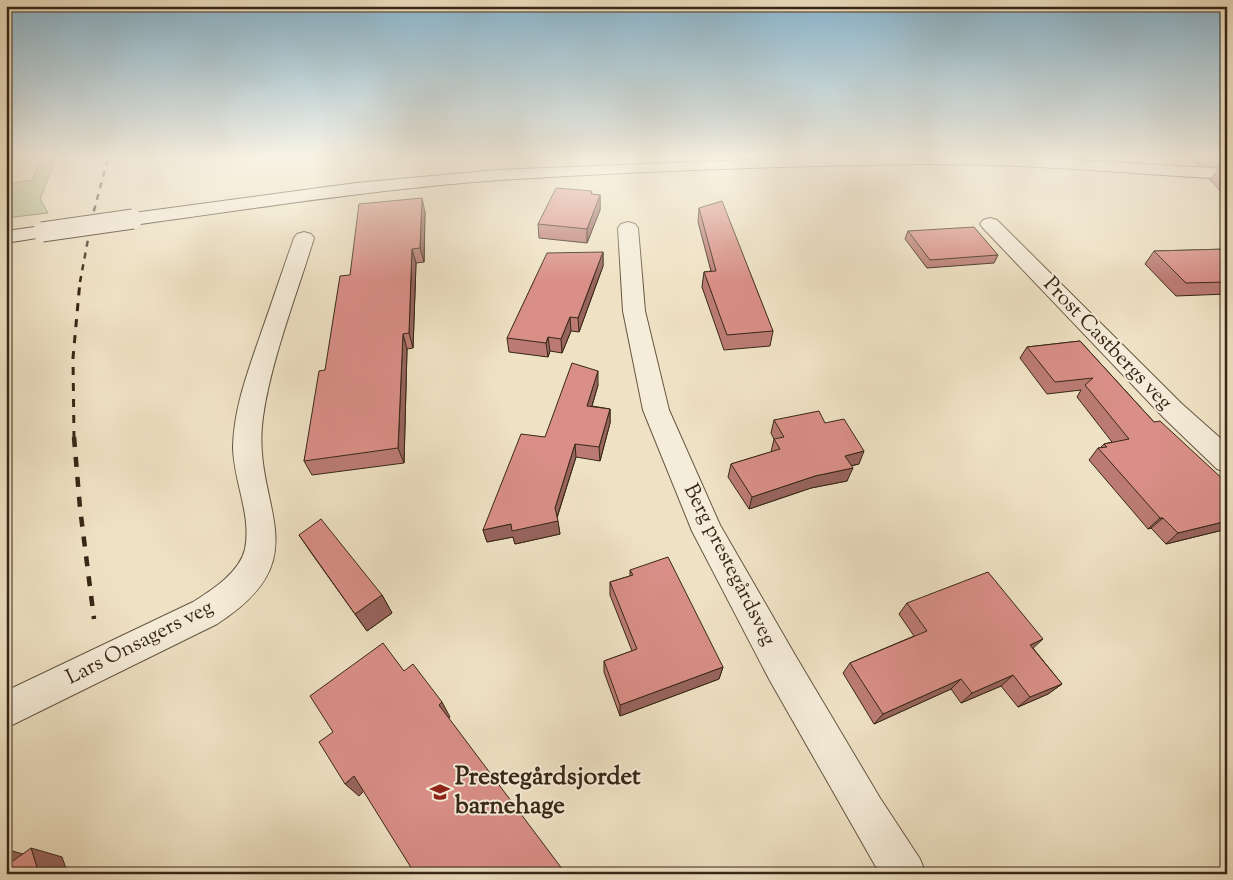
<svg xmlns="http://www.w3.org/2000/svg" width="1233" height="880" font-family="'Sorts Mill Goudy',serif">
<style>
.green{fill:#b8c395;stroke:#787556}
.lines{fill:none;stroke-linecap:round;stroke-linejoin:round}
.street-casing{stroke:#655642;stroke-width:2}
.secondary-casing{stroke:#372716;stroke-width:2}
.street{fill:#f5ecd9;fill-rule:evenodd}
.secondary{fill:#f5ecd9;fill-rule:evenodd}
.rail-far2{stroke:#372716;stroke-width:2.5;stroke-dasharray:6 6;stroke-linecap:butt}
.rail-far1{stroke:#372716;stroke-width:3;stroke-dasharray:8 8;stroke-linecap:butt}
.rail{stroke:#372716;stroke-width:4.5;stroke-dasharray:10 10;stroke-linecap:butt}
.secondary-bridge-casing{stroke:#372716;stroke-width:21;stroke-linecap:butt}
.secondary-bridge{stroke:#f5ecd9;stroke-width:19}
.wall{fill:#bb7b74;stroke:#372716}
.shaded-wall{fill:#98645e;stroke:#372716}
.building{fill:#d98f87;stroke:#372716}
.labels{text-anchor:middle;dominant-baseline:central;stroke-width:4;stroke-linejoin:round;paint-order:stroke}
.street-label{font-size:21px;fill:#372716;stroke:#f5ecd9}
.near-poi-label{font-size:25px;font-weight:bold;fill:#372716;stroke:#f5ecd9;text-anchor:start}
</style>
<rect width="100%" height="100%" fill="#efe2c4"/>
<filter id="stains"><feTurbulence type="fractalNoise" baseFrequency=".004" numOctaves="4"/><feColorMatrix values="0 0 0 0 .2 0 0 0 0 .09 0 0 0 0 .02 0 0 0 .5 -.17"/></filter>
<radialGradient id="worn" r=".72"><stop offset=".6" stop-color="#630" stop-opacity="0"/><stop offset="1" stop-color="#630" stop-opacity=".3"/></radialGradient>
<!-- green -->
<polygon class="green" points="42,158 56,158 40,199 48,213 6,218 6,184 32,180"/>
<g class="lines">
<defs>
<g id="street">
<polygon points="990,218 997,220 1182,404 1227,444 1227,472 1217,469 1164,418 983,228 980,224 983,220"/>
<polygon points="628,222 635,224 638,228 645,311 669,410 720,525 795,655 880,798 920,859 926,874 880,874 769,679 692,531 643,410 623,311 618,228 621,224"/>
<path d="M304,232L311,234L314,238C297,294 271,360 263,417C250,506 323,556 217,624L6,728V691L193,602C212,590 240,572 245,549C252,515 233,480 233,446C234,409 247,374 259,339C271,305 282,272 294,238L297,234Z"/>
</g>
<g id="secondary">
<path d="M797,158H1043L1227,169V179C1124,173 1021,163 918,164C779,166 639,171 500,180C377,189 255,208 133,225L126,223L123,219L126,215L133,213L356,183L498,170Z"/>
<polygon points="42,226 49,228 52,232 49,236 6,243 6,231"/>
</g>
</defs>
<!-- street casing -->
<use href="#street" class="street-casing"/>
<!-- secondary casing -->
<use href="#secondary" class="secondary-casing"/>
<!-- street -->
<use href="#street" class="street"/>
<!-- secondary -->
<use href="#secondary" class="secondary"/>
<!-- rail-far2 -->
<polyline class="rail-far2" points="80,282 92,218 108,158"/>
<!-- rail-far1 -->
<polyline class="rail-far1" points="74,439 73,358 80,281"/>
<!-- rail -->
<polyline class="rail" points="74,437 80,508 94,619"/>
<defs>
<polyline id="secondary-bridge" points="42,232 133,219"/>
</defs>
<!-- secondary-bridge casing -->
<use href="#secondary-bridge" class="secondary-bridge-casing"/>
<!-- secondary-bridge -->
<use href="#secondary-bridge" class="secondary-bridge"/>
</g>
<!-- wall -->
<g class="wall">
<polygon points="1190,158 1227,158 1227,168 1197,165"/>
<polygon points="1219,168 1227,168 1227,198 1210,180"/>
<polygon points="592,194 600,195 600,210 587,243 539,238 538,224"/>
<polygon points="699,208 773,331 770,346 724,350 702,287 704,272 711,271 698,222"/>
<polygon points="425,212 424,262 416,263 413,348 407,349 404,463 312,475 304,461 325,370"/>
<polygon points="908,231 998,255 994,263 927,268 905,239"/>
<polygon points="1227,249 1227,294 1176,296 1145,264 1154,251"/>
<polygon points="603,252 603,266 579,332 571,331 562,353 550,351 548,357 509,352 507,338"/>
<polygon points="1080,341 1154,422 1227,483 1227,529 1166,544 1151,528 1148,529 1089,460 1098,448 1100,448 1104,444 1112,442 1077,397 1081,390 1047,394 1020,358 1027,347"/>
<polygon points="598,385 592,406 610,409 610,423 600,461 576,457 557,518 560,534 515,544 513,537 487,542 483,530"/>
<polygon points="774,420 825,423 859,464 851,466 847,481 811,488 749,509 728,477 731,464 771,452 774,439 771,433"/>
<polygon points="299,535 382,595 392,613 367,631 312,554"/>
<polygon points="630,570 723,667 719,679 620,716 604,672 604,661 632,651 610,595 610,582 630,576"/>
<polygon points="907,603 1033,648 1062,684 1048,694 1018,707 1001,686 961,703 951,689 874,724 843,673 850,663 914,636 899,614"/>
<polygon points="1227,870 1227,874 1216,874 1221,871"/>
</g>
<!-- shaded-wall -->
<g class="shaded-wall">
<polygon points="600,195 600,210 587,243 587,229"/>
<polygon points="422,198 425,212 424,262 420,248"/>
<polygon points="412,249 416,263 413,348 409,333"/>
<polygon points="603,252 603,266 579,332 578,318"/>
<polygon points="570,317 571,331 562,353 561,339"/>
<polygon points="403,334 407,349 404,463 398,448"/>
<polygon points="548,337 550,351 548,357 546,343"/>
<polygon points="598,371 598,385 588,419 587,406"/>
<polygon points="610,409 610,423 600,461 599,447"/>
<polygon points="575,444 576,457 556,520 555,508"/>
<polygon points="864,451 859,464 840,468 845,456"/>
<polygon points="853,468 847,481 811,488 749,509 752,497 815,476"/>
<polygon points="1160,518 1163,518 1151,528 1148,529"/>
<polygon points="558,521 560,534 515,544 513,537 487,542 483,530 511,524"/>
<polygon points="1227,521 1227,529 1166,544 1178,533"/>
<polygon points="382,595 392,613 367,631 355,614"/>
<polygon points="1043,639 1031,650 1030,645"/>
<polygon points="723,667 719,679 620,716 620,705"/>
<polygon points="1013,675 1001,686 961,703 972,693"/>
<polygon points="961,679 951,689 874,724 883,714"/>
<polygon points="1062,684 1048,694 1018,707 1030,697"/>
<polygon points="442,702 450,717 447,720 439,705"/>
<polygon points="354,776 367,788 359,796 345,784"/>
<polygon points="31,848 62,857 68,874 39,874"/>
<polygon points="6,849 26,855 6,873"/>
<polygon points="437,869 443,874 432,874"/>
</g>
<!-- building -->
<g class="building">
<polygon points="1219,168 1227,168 1227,177"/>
<polygon points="556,188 592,191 591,194 600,195 587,229 538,224"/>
<polygon points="422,198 420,248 412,249 409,333 403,334 398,448 304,461 319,371 325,370 340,276 350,275 359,204"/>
<polygon points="722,201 773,331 727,335 704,272 716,271 699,208"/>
<polygon points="974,227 998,255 930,260 908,231"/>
<polygon points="1227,249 1227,282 1186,283 1154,251"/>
<polygon points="603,252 578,318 570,317 561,339 548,337 546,343 507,338 547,253"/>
<polygon points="1080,341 1154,422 1160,421 1227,483 1227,521 1178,533 1163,518 1160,518 1098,448 1107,447 1104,444 1129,439 1085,385 1093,378 1055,382 1027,347"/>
<polygon points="572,363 598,371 587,406 610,409 599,447 575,444 555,508 558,521 512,531 511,524 483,530 521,434 545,437"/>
<polygon points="819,411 825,423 844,419 864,451 845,456 853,468 815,476 752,497 731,464 780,449 774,439 784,437 774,420"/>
<polygon points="321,519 382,595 355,614 299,535"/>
<polygon points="668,557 723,667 620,705 604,661 637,649 610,582 633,575 630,570"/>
<polygon points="988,572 1043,639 1030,645 1062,684 1030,697 1013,675 972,693 961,679 883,714 850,663 927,631 907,603"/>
<polygon points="383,643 404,671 413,664 442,702 439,705 566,874 440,874 437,869 432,874 415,874 354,776 345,784 319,742 333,732 310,696"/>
<polygon points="31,848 39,874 6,874 6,866"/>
</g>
<!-- sky -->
<linearGradient id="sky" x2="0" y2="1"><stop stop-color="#89b8d2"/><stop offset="0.56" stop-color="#f8f2e4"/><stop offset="1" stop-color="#f8f2e4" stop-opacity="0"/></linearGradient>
<rect width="1233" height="281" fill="url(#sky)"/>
<!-- icons -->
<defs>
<symbol id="school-bare" viewBox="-9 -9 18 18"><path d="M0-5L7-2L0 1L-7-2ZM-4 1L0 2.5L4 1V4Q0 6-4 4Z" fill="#8f2418" stroke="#f5ecd9" stroke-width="2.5" paint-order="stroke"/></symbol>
</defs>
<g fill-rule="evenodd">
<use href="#school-bare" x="426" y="778" width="28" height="28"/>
</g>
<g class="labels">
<!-- street labels -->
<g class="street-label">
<text transform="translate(1107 344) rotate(46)">Prost Castbergs veg</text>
<text transform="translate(729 565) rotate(63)">Berg prestegårdsveg</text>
<text transform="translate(140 643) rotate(-27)">Lars Onsagers veg</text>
</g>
<!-- near-poi labels -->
<g class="near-poi-label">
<text x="455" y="778">Prestegårdsjordet<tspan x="455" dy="29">barnehage</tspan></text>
</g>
</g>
<!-- margin -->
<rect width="1233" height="880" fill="none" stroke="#efe2c4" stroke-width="25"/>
<rect x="8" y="8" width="1218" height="865" fill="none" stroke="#372716" stroke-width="2.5"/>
<rect x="12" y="12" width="1208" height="855" fill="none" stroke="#372716"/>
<rect width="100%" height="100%" filter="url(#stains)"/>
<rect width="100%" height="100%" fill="url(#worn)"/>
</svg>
